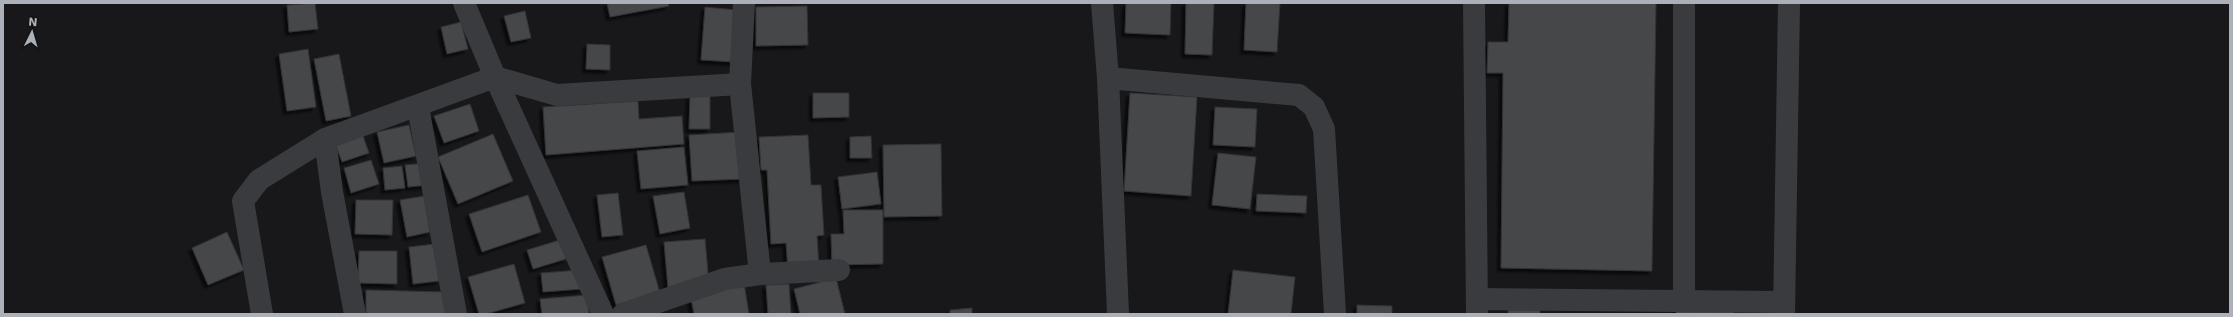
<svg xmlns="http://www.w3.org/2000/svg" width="2233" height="317" font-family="'DejaVu Sans',sans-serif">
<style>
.building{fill:#45464a;stroke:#323336;filter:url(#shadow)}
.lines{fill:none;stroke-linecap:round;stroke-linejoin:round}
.street{stroke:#393b3f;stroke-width:22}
</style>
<defs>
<filter id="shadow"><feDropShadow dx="-3.5" dy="3.5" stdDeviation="1" flood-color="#0009"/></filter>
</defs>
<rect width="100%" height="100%" fill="#18181a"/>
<!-- building -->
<g class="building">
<polygon points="315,3 318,29 289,32 287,5"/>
<polygon points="607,3 668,3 669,6 610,17"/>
<polygon points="1126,3 1171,3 1170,35 1125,33"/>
<polygon points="1186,3 1214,3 1212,55 1185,54"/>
<polygon points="1246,3 1280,3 1277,52 1244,50"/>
<polygon points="1509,3 1656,3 1652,271 1501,268 1503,73 1487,73 1488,42 1508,42"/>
<polygon points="807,6 808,45 756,46 756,7"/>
<polygon points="705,7 737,10 734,62 701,60"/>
<polygon points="525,11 531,38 511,42 504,16"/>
<polygon points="461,22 468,49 447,54 441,27"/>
<polygon points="587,44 610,45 610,70 586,69"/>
<polygon points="308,49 316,107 287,111 279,54"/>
<polygon points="339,54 351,116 326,121 314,59"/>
<polygon points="813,93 849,93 849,117 813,118"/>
<polygon points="1130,93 1197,97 1191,196 1124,191"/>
<polygon points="690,96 710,96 710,129 689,129"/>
<polygon points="638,101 639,119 682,116 684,144 546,155 543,107"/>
<polygon points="470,104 479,131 444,143 434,116"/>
<polygon points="1215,107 1257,109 1255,147 1213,145"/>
<polygon points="409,125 416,156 384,163 377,132"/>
<polygon points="741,132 743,179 692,181 689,135"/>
<polygon points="362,133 369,153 342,162 335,143"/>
<polygon points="493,134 513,181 458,204 438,157"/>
<polygon points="808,135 811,185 821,185 824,235 817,236 819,268 788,270 786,243 771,244 767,170 761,170 759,137"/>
<polygon points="871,136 872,158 850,158 850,137"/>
<polygon points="941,144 942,216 884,217 883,145"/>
<polygon points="684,147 688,185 641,189 637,151"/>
<polygon points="1218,153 1256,157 1250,209 1212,205"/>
<polygon points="371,160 379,184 351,193 344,168"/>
<polygon points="426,163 428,185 408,187 405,165"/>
<polygon points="402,166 405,188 385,190 383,168"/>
<polygon points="877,172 881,204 842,209 838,177"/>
<polygon points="684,192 690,228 660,234 653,196"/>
<polygon points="618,193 623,235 602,237 597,195"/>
<polygon points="1257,194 1307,196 1306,213 1256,211"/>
<polygon points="528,195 541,232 482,252 469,214"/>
<polygon points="424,196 430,232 407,237 400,200"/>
<polygon points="356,200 393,200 392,235 355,234"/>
<polygon points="843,210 883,210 883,264 832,265 831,234 844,234"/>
<polygon points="227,232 244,270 208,285 192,248"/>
<polygon points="705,239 709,284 668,288 664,242"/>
<polygon points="560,240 566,259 533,269 527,250"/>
<polygon points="435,244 439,281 413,284 409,247"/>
<polygon points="646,245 660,293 616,305 602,257"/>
<polygon points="359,251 397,251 397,284 358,283"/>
<polygon points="514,264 525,303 486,314 479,314 468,277"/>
<polygon points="580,270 582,289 543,292 541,273"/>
<polygon points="1233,270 1295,277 1291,314 1228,314"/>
<polygon points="836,278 845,314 800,314 794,289"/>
<polygon points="744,283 749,314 694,314 690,293"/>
<polygon points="789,284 791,314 768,314 766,285"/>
<polygon points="366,290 446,292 446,314 366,314"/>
<polygon points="587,295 589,314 542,314 540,299"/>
<polygon points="1357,305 1392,306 1392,314 1357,314"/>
<polygon points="1734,307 1734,314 1676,314 1676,308"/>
<polygon points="972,308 972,314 950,314 950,310"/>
<rect x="1508" y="310" width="32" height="4"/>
</g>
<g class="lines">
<!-- street -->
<g class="street">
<polyline points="464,3 495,77 603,314"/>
<polyline points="744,3 740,84 760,274"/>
<polyline points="1102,3 1108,78 1118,314"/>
<polyline points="1474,3 1477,314"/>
<polyline points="1684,3 1684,301"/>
<polyline points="1108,78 1299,95 1314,107 1324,129 1335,314"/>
<polyline points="418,107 456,314"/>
<polyline points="1477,299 1784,302"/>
<polyline points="262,314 243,201 259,180 325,139"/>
<polyline points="355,314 332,192 325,139 495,77 557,95 740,84"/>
<polyline points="623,314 725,279 760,274 839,270"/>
<polyline points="1784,314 1789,3"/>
</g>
</g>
<!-- border -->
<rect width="2233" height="317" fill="none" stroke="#abb0b9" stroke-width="8"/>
<!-- north arrow -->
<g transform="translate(32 32) rotate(5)" stroke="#131315" stroke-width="3" paint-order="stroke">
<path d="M0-3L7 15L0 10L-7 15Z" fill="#abb0b9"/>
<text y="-6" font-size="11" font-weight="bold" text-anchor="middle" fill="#abb0b9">N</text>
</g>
</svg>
